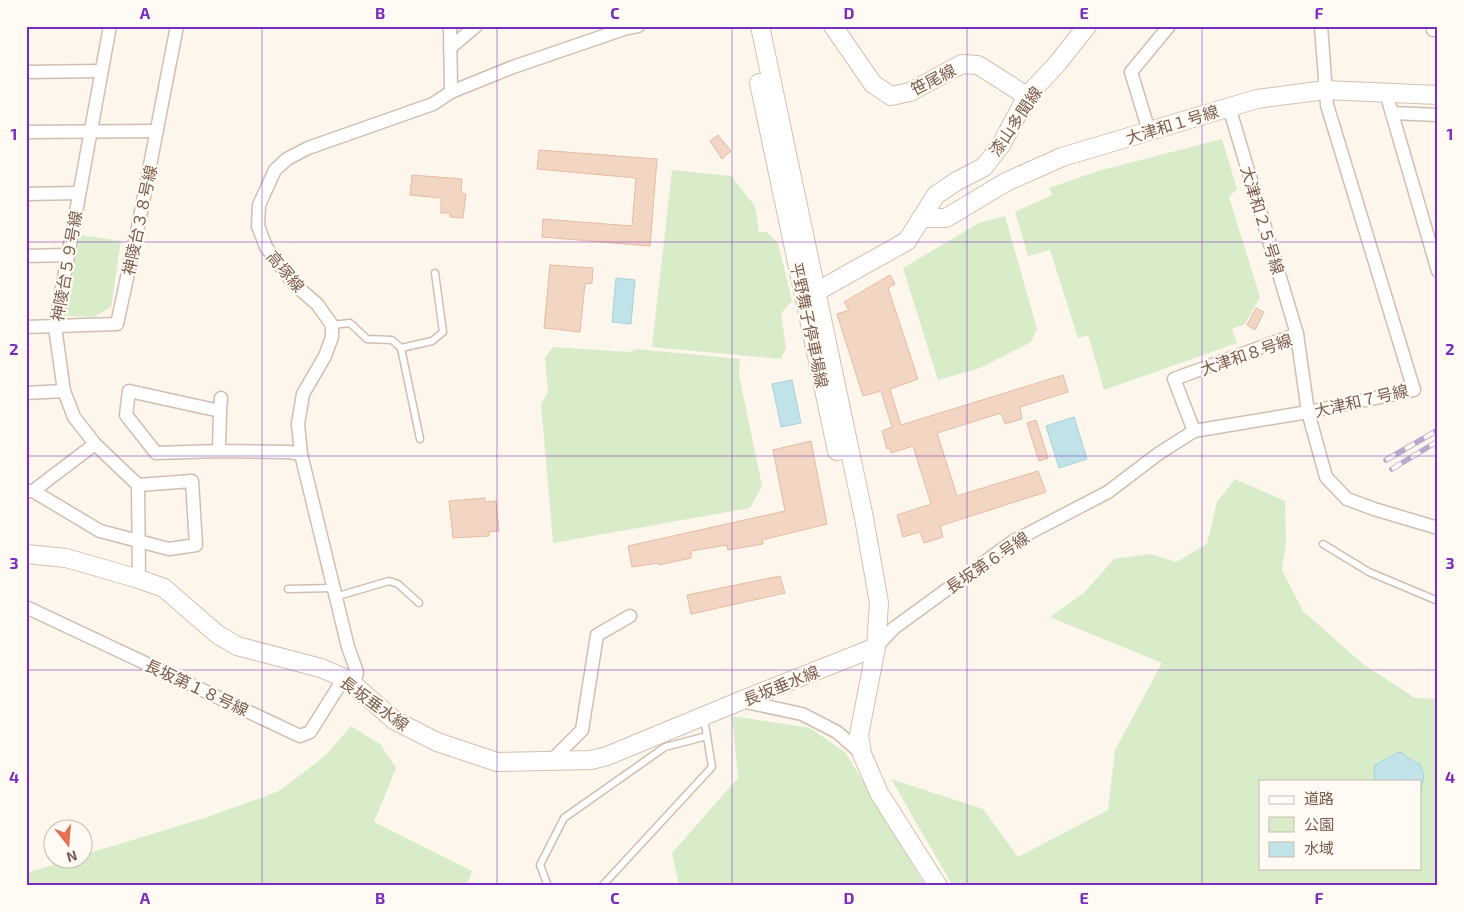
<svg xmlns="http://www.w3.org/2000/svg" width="1464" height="912" font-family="'Exo 2','Noto Sans JP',sans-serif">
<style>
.green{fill:#d8ecc9;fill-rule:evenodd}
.water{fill:#bfe3e8;stroke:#a5d3da}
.building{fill:#f3d5c3;stroke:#e6bba3}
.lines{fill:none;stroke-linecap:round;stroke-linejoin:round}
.lane-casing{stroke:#d1beb0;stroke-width:9}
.street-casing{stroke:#d1beb0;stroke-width:15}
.secondary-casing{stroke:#d6c0b0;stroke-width:20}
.lane{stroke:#fff;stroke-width:6}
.street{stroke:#fff;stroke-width:12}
.secondary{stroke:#fff;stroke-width:18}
.rail-casing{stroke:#b9a8c9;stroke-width:5.5}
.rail{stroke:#fffaf3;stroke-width:4;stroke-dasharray:11;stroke-linecap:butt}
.grid{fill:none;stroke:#7b2cbf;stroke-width:1;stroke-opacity:0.55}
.labels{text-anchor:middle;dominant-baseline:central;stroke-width:4.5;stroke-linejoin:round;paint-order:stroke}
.street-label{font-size:16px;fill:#7a5c4d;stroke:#fffaf3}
.neatline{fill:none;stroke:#7b2cbf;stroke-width:2}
.grid-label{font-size:16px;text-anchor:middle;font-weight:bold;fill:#7b2cbf}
</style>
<rect width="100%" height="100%" fill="#fdf6ec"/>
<!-- green -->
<g class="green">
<polygon points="1222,139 1237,189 1229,197 1260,297 1245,324 1232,329 1237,343 1104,390 1088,335 1078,338 1050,250 1028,256 1015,212 1052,195 1049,188 1098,171"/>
<polygon points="672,170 731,176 755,206 759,232 767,232 778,243 792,301 781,313 786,348 781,359 652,347"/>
<polygon points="1005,216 1037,329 1031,342 980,368 938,380 903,268 979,223"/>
<polygon points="80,235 121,241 111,307 94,317 64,316"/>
<polygon points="553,347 629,352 637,349 740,359 739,375 762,486 750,508 553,543 541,404 548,392 545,358"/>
<path d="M1235,479L1285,501L1286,542L1282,570L1303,611L1363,664L1415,698L1438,699V886H953L891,779L983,809L1018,857L1108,810L1115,750L1162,663L1050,617L1084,593L1114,559L1151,554L1176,562L1207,544L1217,502ZM1392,754L1406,757L1420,764L1424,776L1420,795V868H1260V781H1375L1382,763Z"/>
<polygon points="732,716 810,728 846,753 925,886 679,886 672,853 738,778"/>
<polygon points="351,726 381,745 396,768 374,822 472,871 467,886 26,886 26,873 69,860 82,860 83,855 208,817 279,791 325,756"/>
</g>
<!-- water -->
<g class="water">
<polygon points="616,278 635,280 631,324 612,322"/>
<polygon points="792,380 801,423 781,427 772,384"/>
<polygon points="1074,417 1087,459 1059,468 1046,426"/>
<path d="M1402,752L1406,757L1420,764L1424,776L1420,795V781H1375L1374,775L1375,765C1386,761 1390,754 1402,752Z"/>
</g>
<!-- building -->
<g class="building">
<polygon points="718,135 731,151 722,159 710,141"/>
<polygon points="539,150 657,159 650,246 542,237 543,219 632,226 636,178 537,169"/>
<polygon points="412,175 462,179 461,193 466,194 463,218 450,217 450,213 441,213 441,198 410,195"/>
<polygon points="550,265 593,268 592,283 585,284 580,332 544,328"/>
<polygon points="890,275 895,284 888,288 918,379 890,389 901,425 1063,375 1068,392 1020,407 1022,419 1005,424 1001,413 937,433 957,496 1038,471 1046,492 940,526 943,537 924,543 920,532 903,537 897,515 931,504 913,446 891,453 890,448 887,449 882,431 892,427 881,391 863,396 837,314 849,310 844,302"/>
<polygon points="1256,308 1264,312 1255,330 1247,325"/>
<polygon points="1036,420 1048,458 1039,461 1027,423"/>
<polygon points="811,441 827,524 762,540 763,544 728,550 727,545 691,551 691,558 659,565 659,563 632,567 628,546 785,511 773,450"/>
<polygon points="485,498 485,502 496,501 499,531 489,532 489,536 453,538 449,501"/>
<polygon points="780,576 785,593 691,614 687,595"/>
</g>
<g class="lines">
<defs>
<g id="lane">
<polyline points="332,325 350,323 367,339 392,340 401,348 432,341 443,332 435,273"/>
<polyline points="401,348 420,439"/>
<polyline points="1323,544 1369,572 1438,601"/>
<polyline points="288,589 333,588"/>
<polyline points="335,597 389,581 398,584 419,603"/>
<polyline points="548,886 540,865 564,818 665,747 707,736"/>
<polyline points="602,886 712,767 704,718"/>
</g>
<g id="street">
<polyline points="110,26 55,327 64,391 74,417 95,444 138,485 139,579"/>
<polyline points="450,26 451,92"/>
<polyline points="1433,30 1437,26"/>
<polyline points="450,48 476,26"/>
<polyline points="26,72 101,71"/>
<polyline points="1386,93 1438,271"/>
<polyline points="1229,107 1297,334"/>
<polyline points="1392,113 1438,115"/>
<polyline points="1149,131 1131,72 1169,26"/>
<polyline points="26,132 157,131"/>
<polyline points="26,194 79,193"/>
<polyline points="26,256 68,255"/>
<polyline points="26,327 117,324 138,227 177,26"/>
<polyline points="26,393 64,391"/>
<polyline points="220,411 221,398"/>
<polyline points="1194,431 1174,379 1297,334 1308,412 1326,477 1347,499 1374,509 1438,528"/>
<polyline points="219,451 220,411 129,391 126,415 156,453 219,451 289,452 301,454"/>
<polyline points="26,491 33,491 100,531 169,549 196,545 192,481 138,485"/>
<polyline points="33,491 95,444"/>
<polyline points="26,607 300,736 310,732 344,678"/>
<polyline points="876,647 894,628 1012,542 1108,492 1158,454 1194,431 1308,412 1414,390 1327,105 1321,26"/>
<polyline points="354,685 357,672 348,647 301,454 298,424 303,394 325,356 332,337 332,325 317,304 295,285 266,247 258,226 259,205 275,170 287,159 308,148 433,104 451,92 513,67 627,28 638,26"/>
<polyline points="741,701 802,714 837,732 862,754"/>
<polyline points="552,760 582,730 597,635 630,616"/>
</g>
<g id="secondary">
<polyline points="760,26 864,518 879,603 876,647 859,735 862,754 879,793 938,886"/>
<polyline points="833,26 873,84 891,96 910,92 962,64 978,65 1027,96"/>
<polyline points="759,83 837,451"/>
<polyline points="921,218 946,218 1006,182 1062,157 1257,99 1325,90 1438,95"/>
<polyline points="807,297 907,241 936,195 957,181 984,167 1001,145 1027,96 1057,64 1087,26"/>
<polyline points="26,554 66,558 139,579 164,588 217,634 237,646 321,668 344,678 354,685 394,720 437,742 497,762 591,760 607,756 740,701 876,647"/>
</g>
</defs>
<!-- lane casing -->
<use href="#lane" class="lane-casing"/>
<!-- street casing -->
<use href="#street" class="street-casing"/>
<!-- secondary casing -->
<use href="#secondary" class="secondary-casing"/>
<!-- lane -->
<use href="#lane" class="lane"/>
<!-- street -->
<use href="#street" class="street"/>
<!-- secondary -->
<use href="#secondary" class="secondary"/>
<defs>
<g id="rail">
<polyline points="1386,460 1438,430"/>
<polyline points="1392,469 1438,441"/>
</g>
</defs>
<!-- rail casing -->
<use href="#rail" class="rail-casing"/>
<!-- rail -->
<use href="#rail" class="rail"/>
</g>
<!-- grid -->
<path class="grid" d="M262,26V886M497,26V886M732,26V886M967,26V886M1202,26V886M26,242H1438M26,456H1438M26,670H1438"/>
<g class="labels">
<!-- street labels -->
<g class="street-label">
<text transform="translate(933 79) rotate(-27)">笹尾線</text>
<text transform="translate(1015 121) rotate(-56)">漆山多聞線</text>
<text transform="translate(1172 124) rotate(-17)">大津和１号線</text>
<text transform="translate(139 220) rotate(-78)">神陵台３８号線</text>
<text transform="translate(1263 220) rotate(73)">大津和２５号線</text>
<text transform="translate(66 266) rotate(-80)">神陵台５９号線</text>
<text transform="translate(286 271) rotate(50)">高塚線</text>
<text transform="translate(810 325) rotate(78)">平野舞子停車場線</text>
<text transform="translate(1246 354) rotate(-19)">大津和８号線</text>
<text transform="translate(1361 400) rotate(-13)">大津和７号線</text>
<text transform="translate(987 562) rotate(-34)">長坂第６号線</text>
<text transform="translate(781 685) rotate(-22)">長坂垂水線</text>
<text transform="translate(197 687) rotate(25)">長坂第１８号線</text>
<text transform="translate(375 703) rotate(36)">長坂垂水線</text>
</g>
</g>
<!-- border -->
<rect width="1464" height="912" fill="none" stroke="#fffaf3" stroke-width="55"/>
<!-- legend -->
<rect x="1259" y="780" width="162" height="90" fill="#fffaf3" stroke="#cabbb1"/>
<rect x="1269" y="796" width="25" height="8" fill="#ffffff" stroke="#cabbb1"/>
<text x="1304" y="804" font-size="15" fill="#7a5c4d">道路</text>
<rect x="1269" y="817" width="25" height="15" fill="#d8ecc9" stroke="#cabbb1"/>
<text x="1304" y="830" font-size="15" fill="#7a5c4d">公園</text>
<rect x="1269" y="842" width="25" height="15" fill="#bfe3e8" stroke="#cabbb1"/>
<text x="1304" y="854" font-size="15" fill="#7a5c4d">水域</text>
<!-- north arrow -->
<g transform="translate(68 844) rotate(163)"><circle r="24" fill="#fffaf3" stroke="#cabbb1"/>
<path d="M0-4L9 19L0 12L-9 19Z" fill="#e76f51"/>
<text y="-8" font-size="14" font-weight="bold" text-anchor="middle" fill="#7a5c4d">N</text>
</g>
<rect x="28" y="28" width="1408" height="856" class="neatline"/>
<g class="grid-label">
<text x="145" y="19">A</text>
<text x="380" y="19">B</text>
<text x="615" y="19">C</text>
<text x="849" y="19">D</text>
<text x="1084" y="19">E</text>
<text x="1319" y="19">F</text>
<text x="14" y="140">1</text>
<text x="1450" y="140">1</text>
<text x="14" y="355">2</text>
<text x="1450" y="355">2</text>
<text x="14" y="569">3</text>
<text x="1450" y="569">3</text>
<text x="14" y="783">4</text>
<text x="1450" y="783">4</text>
<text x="145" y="904">A</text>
<text x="380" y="904">B</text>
<text x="615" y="904">C</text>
<text x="849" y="904">D</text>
<text x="1084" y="904">E</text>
<text x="1319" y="904">F</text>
</g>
</svg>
